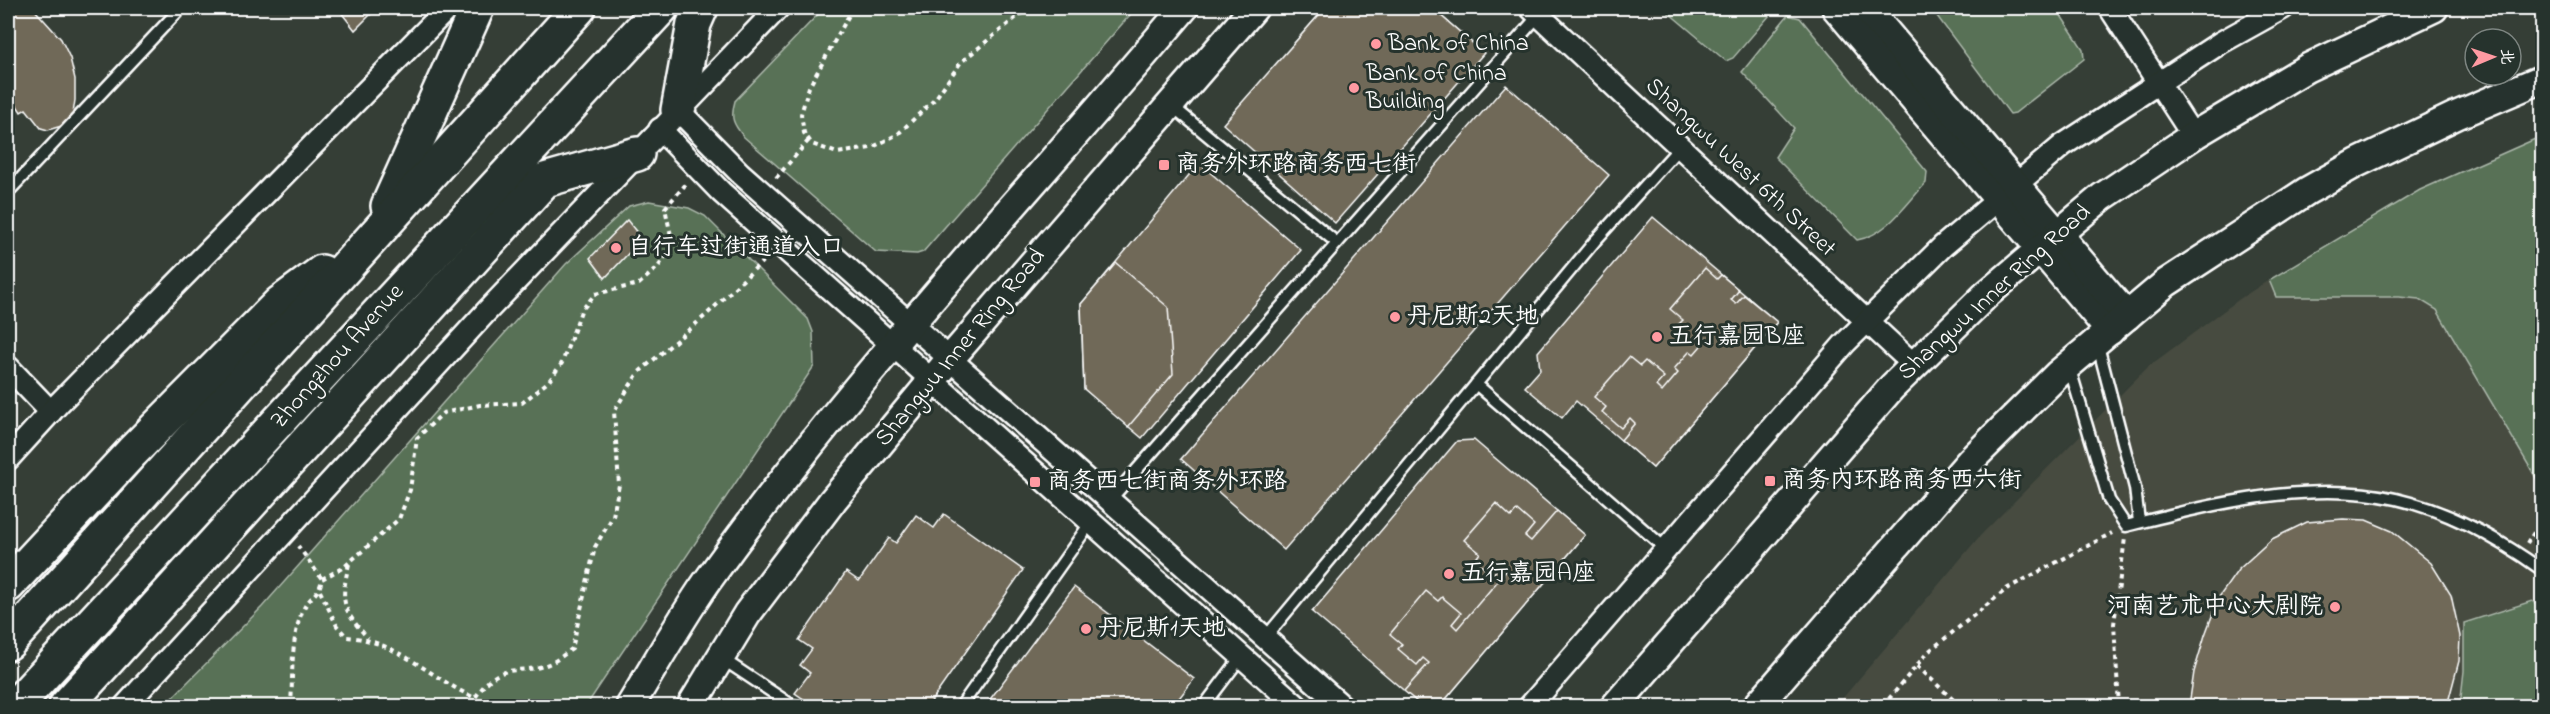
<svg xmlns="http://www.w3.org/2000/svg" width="2550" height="714" font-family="'Indie Flower','LXGW WenKai TC',sans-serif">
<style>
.built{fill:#474b40}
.green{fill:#587157;stroke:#acb8ab;stroke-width:1.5}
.building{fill:#706958;stroke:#fff;stroke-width:1.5}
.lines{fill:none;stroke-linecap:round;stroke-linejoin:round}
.service-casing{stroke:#fff;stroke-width:15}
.minor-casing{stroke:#fff;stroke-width:26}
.tertiary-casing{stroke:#fff;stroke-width:32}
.trunk-casing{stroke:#fff;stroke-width:38}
.path{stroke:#fff;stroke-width:4;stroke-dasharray:4.5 4.5;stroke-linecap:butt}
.service{stroke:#26332d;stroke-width:10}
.minor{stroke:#26332d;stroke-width:21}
.tertiary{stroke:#26332d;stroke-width:27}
.trunk{stroke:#26332d;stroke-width:33}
.poi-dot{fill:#ff9aa2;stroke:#26332d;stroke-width:2}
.labels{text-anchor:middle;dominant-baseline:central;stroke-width:6;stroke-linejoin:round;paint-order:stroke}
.poi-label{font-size:24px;fill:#fff;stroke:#26332d;text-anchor:start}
.street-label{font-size:24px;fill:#fff;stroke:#26332d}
</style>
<rect width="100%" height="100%" fill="#353e36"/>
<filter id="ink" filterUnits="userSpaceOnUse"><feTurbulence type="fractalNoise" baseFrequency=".0167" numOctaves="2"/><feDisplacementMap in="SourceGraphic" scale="12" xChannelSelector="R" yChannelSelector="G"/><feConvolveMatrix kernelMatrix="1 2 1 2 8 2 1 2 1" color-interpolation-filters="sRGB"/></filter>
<g filter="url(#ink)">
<!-- built -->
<polygon class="built" points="2269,280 2276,297 2399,297 2419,299 2437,310 2542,488 2542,706 1836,706 1979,537 2149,366 2241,298"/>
<!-- green -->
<g class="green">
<path d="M824,8H1136L923,252L917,254L876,252L744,137C733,124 730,118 735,101Z"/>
<polygon points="1663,8 1776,8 1733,58 1726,61"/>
<polygon points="1931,8 2056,8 2083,49 2084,59 2015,113 2010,114"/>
<path d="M1788,15L1800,18L1927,172L1926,183C1906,204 1887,235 1857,240L1775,157L1794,128L1742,72Z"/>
<polygon points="2542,136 2542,488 2437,310 2419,299 2399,297 2276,297 2269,280 2420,190"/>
<polygon points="649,201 689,208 705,216 808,319 813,332 814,366 586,706 164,706 262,607 566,264 629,206"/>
<polygon points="2532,601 2542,609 2542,706 2460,706 2464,671 2464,623"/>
</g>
<!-- building -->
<g class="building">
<polygon points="13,8 34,9 61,39 70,58 75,79 75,100 72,120 65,125 48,130 41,128 26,109 21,112 9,93 8,10"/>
<polygon points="343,8 377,8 355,30 340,11"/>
<polygon points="1325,8 1432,8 1461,33 1380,126 1291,47"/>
<polygon points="1325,8 1432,8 1484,53 1335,223 1223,124"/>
<polygon points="1506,85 1609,175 1284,550 1181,459"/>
<polygon points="1199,163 1301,250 1142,438 1084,389 1081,304"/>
<polygon points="1653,217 1777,322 1653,468 1576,401 1562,418 1525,387 1540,370 1538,352"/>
<polygon points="627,220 642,239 605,278 590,258"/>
<polygon points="1116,263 1168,307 1173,374 1128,427 1084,389 1081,304"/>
<polygon points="1705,268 1717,279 1721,275 1739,290 1731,300 1736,304 1744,295 1777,322 1653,468 1621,440 1635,423 1630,418 1621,428 1602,412 1606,407 1594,397 1629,357 1640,366 1645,361 1664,377 1656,386 1662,392 1678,373 1674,369 1690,351 1694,354 1707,339 1701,335 1695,342 1677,326 1683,320 1670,309"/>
<polygon points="1474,440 1585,535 1440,706 1422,706 1312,612 1457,441"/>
<polygon points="1496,503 1511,517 1517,510 1534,525 1525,536 1531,541 1557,511 1585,535 1440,706 1422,706 1404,691 1429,663 1423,658 1417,665 1398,649 1402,644 1390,634 1426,591 1438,601 1442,597 1461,613 1452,624 1457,629 1507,570 1501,565 1492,575 1475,560 1480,553 1464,540"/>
<polygon points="944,514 1023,570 928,706 814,706 795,693 810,673 800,665 812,649 799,640 846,572 859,581 889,538 896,543 916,515 934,528"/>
<polygon points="2343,519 2366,520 2392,531 2431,563 2451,595 2460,636 2459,661 2447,706 2189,706 2194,672 2205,635 2219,597 2238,570 2272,539 2307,522"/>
<polygon points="1074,587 1194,679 1173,706 985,706"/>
</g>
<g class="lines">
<defs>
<g id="service">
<polyline points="1171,105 1337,243"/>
<polyline points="8,192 181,8"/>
<polyline points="2097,342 2135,488 2139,522"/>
<path d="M2069,366L2109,500L2126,526C2209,505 2310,479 2396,499C2448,511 2499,539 2542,570"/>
<polyline points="1476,384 1666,549"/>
<polyline points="1110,500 1539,15"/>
<polyline points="1265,638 1595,241 1680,147"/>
<polyline points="721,658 793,706"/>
<polyline points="961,706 1091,522"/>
<polyline points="1204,706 1241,657"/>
</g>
<g id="minor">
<polyline points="1531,8 1914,365"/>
<polyline points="2110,8 2193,136"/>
<polyline points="678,110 740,173 1342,706"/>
<polyline points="660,129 721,192 1297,706"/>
<polyline points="8,367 51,412"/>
<polyline points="8,459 59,403 448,8"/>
<polyline points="125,706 487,311 778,8"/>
<polyline points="1530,706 1845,343 1943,246 2063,145 2220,43 2283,8"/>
</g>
<g id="tertiary">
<polyline points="1836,8 2110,331"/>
<polyline points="1866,8 2127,316"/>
<path d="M630,706C655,665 679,622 706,583C851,379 1024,198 1184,8"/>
<polyline points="691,706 747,614 833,500 950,359 1254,8"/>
<polyline points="1615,706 1892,387 1987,294 2102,197 2196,134 2307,68 2434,8"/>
<polyline points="1757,706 1970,461 2058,374 2166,283 2307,191 2357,163 2457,115 2542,79"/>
</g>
<g id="trunk">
<polyline points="678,110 694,24 701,8"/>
<polyline points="388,206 477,8"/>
<polyline points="8,585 132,452 280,303 322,272"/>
<polyline points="8,643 579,8"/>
<polyline points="15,706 661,8"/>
<polyline points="66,706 545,180 637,154"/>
</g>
</defs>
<!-- service casing -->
<use href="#service" class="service-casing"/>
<!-- minor casing -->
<use href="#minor" class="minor-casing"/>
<!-- tertiary casing -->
<use href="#tertiary" class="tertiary-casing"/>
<!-- trunk casing -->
<use href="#trunk" class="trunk-casing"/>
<!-- path -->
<g class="path">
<polyline points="853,8 809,87 801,114 804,133 812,144 837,153 871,148 898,134 935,99 961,62 1028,8"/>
<polyline points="776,178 809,140"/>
<polyline points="2527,544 2542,519"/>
<path d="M349,564C340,602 342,610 368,638"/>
<polyline points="322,579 344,567 399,519 410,490 417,438 443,413 480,405 522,403 549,381 562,363 581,311 595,294 639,284 658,267 673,245 665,208 686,184"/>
<path d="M320,591L337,626L347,637C396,640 432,679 475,698C502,656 518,679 553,662C559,659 566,653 572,649L595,547L613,516L619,485L614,411L638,373L705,316L766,258"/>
<polyline points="1917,666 1960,706"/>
<path d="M291,706C293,675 290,639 303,610C309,596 319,596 322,579L298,546"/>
<polyline points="1883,706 1928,652 2008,588 2112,533"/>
<polyline points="2119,706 2114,624 2125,538"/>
</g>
<!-- service -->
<use href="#service" class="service"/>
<!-- minor -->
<use href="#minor" class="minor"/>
<!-- tertiary -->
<use href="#tertiary" class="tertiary"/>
<!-- trunk -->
<use href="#trunk" class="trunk"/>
</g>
</g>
<!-- markers -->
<g class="poi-dot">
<circle cx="1376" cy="44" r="6"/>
<circle cx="1354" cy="88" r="6"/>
<rect x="1158" y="159" width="12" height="12" rx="3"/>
<circle cx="616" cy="248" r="6"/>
<circle cx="1395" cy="317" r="6"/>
<circle cx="1657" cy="337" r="6"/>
<rect x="1764" y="475" width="12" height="12" rx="3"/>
<rect x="1029" y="476" width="12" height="12" rx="3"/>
<circle cx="1449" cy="574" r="6"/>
<circle cx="2335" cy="607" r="6"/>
<circle cx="1086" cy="629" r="6"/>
</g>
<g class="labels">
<!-- poi labels -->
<g class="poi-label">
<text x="1388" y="44">Bank of China</text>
<text x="1366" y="74">Bank of China<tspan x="1366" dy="28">Building</tspan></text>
<text x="1176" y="165">商务外环路商务西七街</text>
<text x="628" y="248">自行车过街通道入口</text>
<text x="1407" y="317">丹尼斯2天地</text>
<text x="1669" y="337">五行嘉园B座</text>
<text x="1782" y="481">商务内环路商务西六街</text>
<text x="1047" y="482">商务西七街商务外环路</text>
<text x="1461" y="574">五行嘉园A座</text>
<text x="2323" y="607" text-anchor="end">河南艺术中心大剧院</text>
<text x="1098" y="629">丹尼斯1天地</text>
</g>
<!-- street labels -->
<g class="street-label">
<text transform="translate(1740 168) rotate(43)">Shangwu West 6th Street</text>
<text transform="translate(1995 293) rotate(-42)">Shangwu Inner Ring Road</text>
<text transform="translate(961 348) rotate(-50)">Shangwu Inner Ring Road</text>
<text transform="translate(338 357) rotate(-48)">Zhongzhou Avenue</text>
</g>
</g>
<!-- margin -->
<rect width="2550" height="714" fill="none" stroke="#26332d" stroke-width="30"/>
<rect x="15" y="15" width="2520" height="684" fill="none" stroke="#fff" stroke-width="2" filter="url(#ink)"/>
<!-- north arrow -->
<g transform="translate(2493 57) rotate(88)"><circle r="28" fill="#26332d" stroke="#7d8581" stroke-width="1.5"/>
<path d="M0-4.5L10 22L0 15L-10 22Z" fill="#ff9aa2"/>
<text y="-9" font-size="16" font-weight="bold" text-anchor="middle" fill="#ffffff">北</text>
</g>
</svg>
